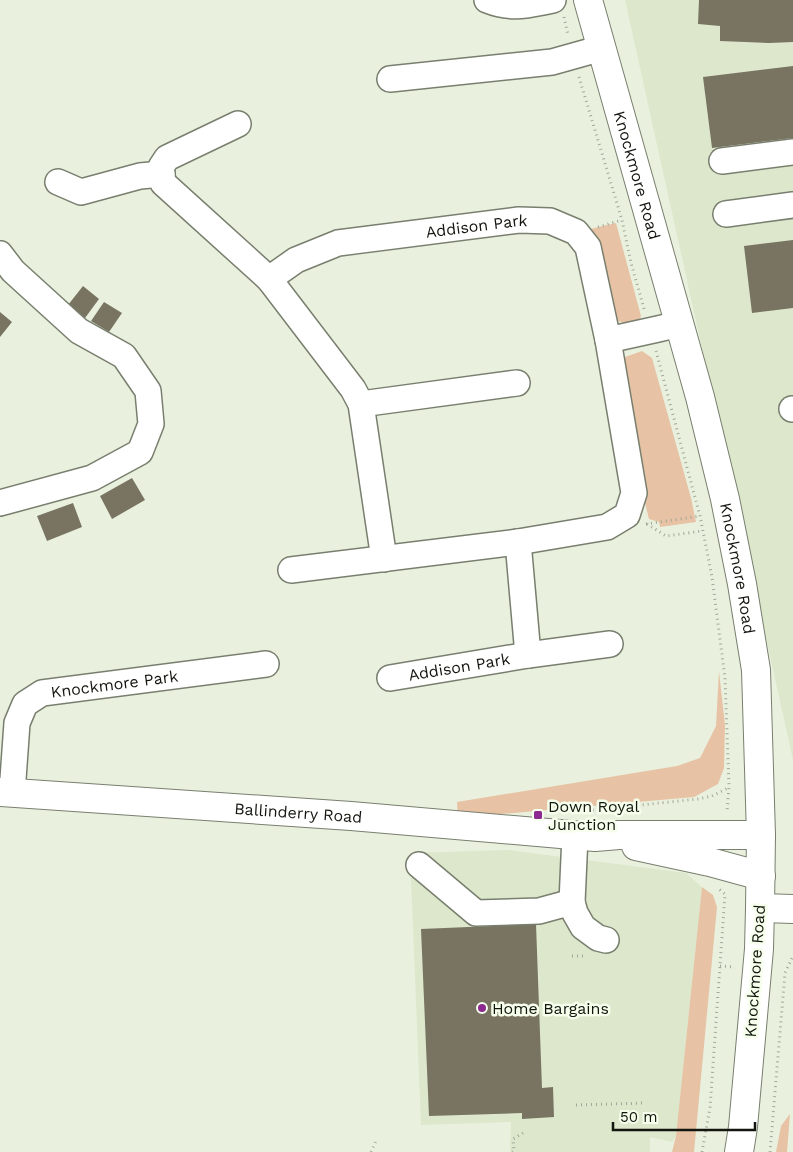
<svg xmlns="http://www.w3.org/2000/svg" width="793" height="1152" font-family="'Work Sans',sans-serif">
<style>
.built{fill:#dce7cc}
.green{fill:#e7c2a4}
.building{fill:#797462}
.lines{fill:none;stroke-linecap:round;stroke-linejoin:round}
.minor-casing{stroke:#787f6e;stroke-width:28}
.major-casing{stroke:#787f6e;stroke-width:30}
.path{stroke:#a2a899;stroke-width:3;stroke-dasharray:1 4;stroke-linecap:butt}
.minor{stroke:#fff;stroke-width:25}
.major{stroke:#fff;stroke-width:28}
.poi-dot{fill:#8d2990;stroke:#f6ffeb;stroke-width:2}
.labels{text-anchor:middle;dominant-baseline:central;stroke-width:5;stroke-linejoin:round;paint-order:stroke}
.street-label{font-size:16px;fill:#13160f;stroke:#f6ffeb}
.poi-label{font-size:16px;fill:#13160f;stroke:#f6ffeb;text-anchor:start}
</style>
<rect width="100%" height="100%" fill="#e9f1de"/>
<!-- built -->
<g class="built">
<polygon points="625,0 793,0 793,760"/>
<polygon points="508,850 686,873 702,887 676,1136 672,1142 650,1137 650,1152 512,1152 510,1150 511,1122 421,1125 410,853"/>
</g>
<!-- green -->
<g class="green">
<polygon points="616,223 641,316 639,321 628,324 618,321 613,314 586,230"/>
<polygon points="642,351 652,358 691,498 696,522 660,527 659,522 649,519 644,499 622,370 625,357"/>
<polygon points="719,671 725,725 724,768 718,784 694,797 458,818 457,802 677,766 700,758 716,726"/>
<polygon points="702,887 713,895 717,907 694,1152 672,1152 676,1136"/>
<polygon points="790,1114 787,1152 776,1152 781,1126"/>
</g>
<!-- building -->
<g class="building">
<polygon points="699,0 793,0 793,42 769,43 720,41 720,26 698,24"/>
<polygon points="793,66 793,138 712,148 703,77"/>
<polygon points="793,240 793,308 752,313 744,246"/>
<polygon points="83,286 99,299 85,318 68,305"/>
<polygon points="104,302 122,313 109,332 91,321"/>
<polygon points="0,312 12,322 0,337"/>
<polygon points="132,478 145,500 112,519 100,496"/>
<polygon points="73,503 82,527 47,541 37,516"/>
<polygon points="536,924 542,1088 553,1087 554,1117 522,1119 522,1113 429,1116 421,929"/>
</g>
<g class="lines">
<defs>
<g id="minor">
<path d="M487,0C512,10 527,5 553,0"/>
<polyline points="390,79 552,62 602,48"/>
<polyline points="238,124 167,158 161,167 163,183 269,279 353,389 361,404 384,559"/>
<polyline points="722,161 793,152"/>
<polyline points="58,182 81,192 140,176 162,174"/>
<polyline points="726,214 793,205"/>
<polyline points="0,254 13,271 79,331 124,356 148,391 151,424 140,452 92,478 0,503"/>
<path id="s1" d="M269,279L296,260L338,243L519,220L550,221L576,232L588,247L608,340L634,493L627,515L607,527L518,542L291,570"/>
<polyline points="608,340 658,329 679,324"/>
<polyline points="361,404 517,383"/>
<polyline points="792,409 793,409"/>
<polyline points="518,542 528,655"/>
<path id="s2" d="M390,678L528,655L610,644"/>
<path id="s3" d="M12,793L17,723L25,704L42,693L266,664"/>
<polyline points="575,836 572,902 575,913 583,927 598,938 606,940"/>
<polyline points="419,865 476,913 539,911 572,902"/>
</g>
<g id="major">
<path id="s4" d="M588,0L700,397L725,499L742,584L756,670L761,835L760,908L759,949L743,1127L739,1152"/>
<path id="s5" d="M0,792L351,816L595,837L619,835H761"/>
<polyline points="636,846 710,862 761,876"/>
<polyline points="760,908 793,909"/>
</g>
</defs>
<!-- minor casing -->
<use href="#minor" class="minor-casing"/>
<!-- major casing -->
<use href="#major" class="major-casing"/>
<!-- path -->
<g class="path">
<polyline points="564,17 568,35"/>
<polyline points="579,77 622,220 631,263 645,312"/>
<polyline points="598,227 622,220"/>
<polyline points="656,351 700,516 712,577 725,678 729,787 727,812"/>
<polyline points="646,524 700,516"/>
<polyline points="647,524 666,536 702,531"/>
<polyline points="583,811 698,799 712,796 728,788"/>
<polyline points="572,956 585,956"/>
<polyline points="720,966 735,967"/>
<polyline points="576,1105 645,1103"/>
<polyline points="371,1152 377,1139"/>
<polyline points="512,1152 514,1151 513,1139 523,1133"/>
<polyline points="702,1152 710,1108 725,894 719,889"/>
<polyline points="770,1152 785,973 793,956"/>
</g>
<!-- minor -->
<use href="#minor" class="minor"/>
<!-- major -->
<use href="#major" class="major"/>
</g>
<!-- markers -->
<g class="poi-dot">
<rect x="533" y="810" width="10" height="10" rx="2.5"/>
<circle cx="482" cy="1008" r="5"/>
</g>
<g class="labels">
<!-- street labels -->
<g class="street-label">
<text stroke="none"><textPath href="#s4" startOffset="182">Knockmore Road</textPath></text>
<text stroke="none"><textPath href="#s1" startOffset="218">Addison Park</textPath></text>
<text stroke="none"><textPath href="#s4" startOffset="588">Knockmore Road</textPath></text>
<text stroke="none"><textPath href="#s2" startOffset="70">Addison Park</textPath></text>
<text stroke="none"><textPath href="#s3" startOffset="184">Knockmore Park</textPath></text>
<text stroke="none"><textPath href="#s5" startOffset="299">Ballinderry Road</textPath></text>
<text transform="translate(755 971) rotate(-86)">Knockmore Road</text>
</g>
<!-- poi labels -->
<g class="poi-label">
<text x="548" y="806">Down Royal<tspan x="548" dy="18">Junction</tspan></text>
<text x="492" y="1008">Home Bargains</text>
</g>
</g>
<!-- scale -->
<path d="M613 1122v8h142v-8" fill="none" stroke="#13160f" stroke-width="2.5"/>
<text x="620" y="1122" font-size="15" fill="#13160f" stroke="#f6ffeb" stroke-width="4" paint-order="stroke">50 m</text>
</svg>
